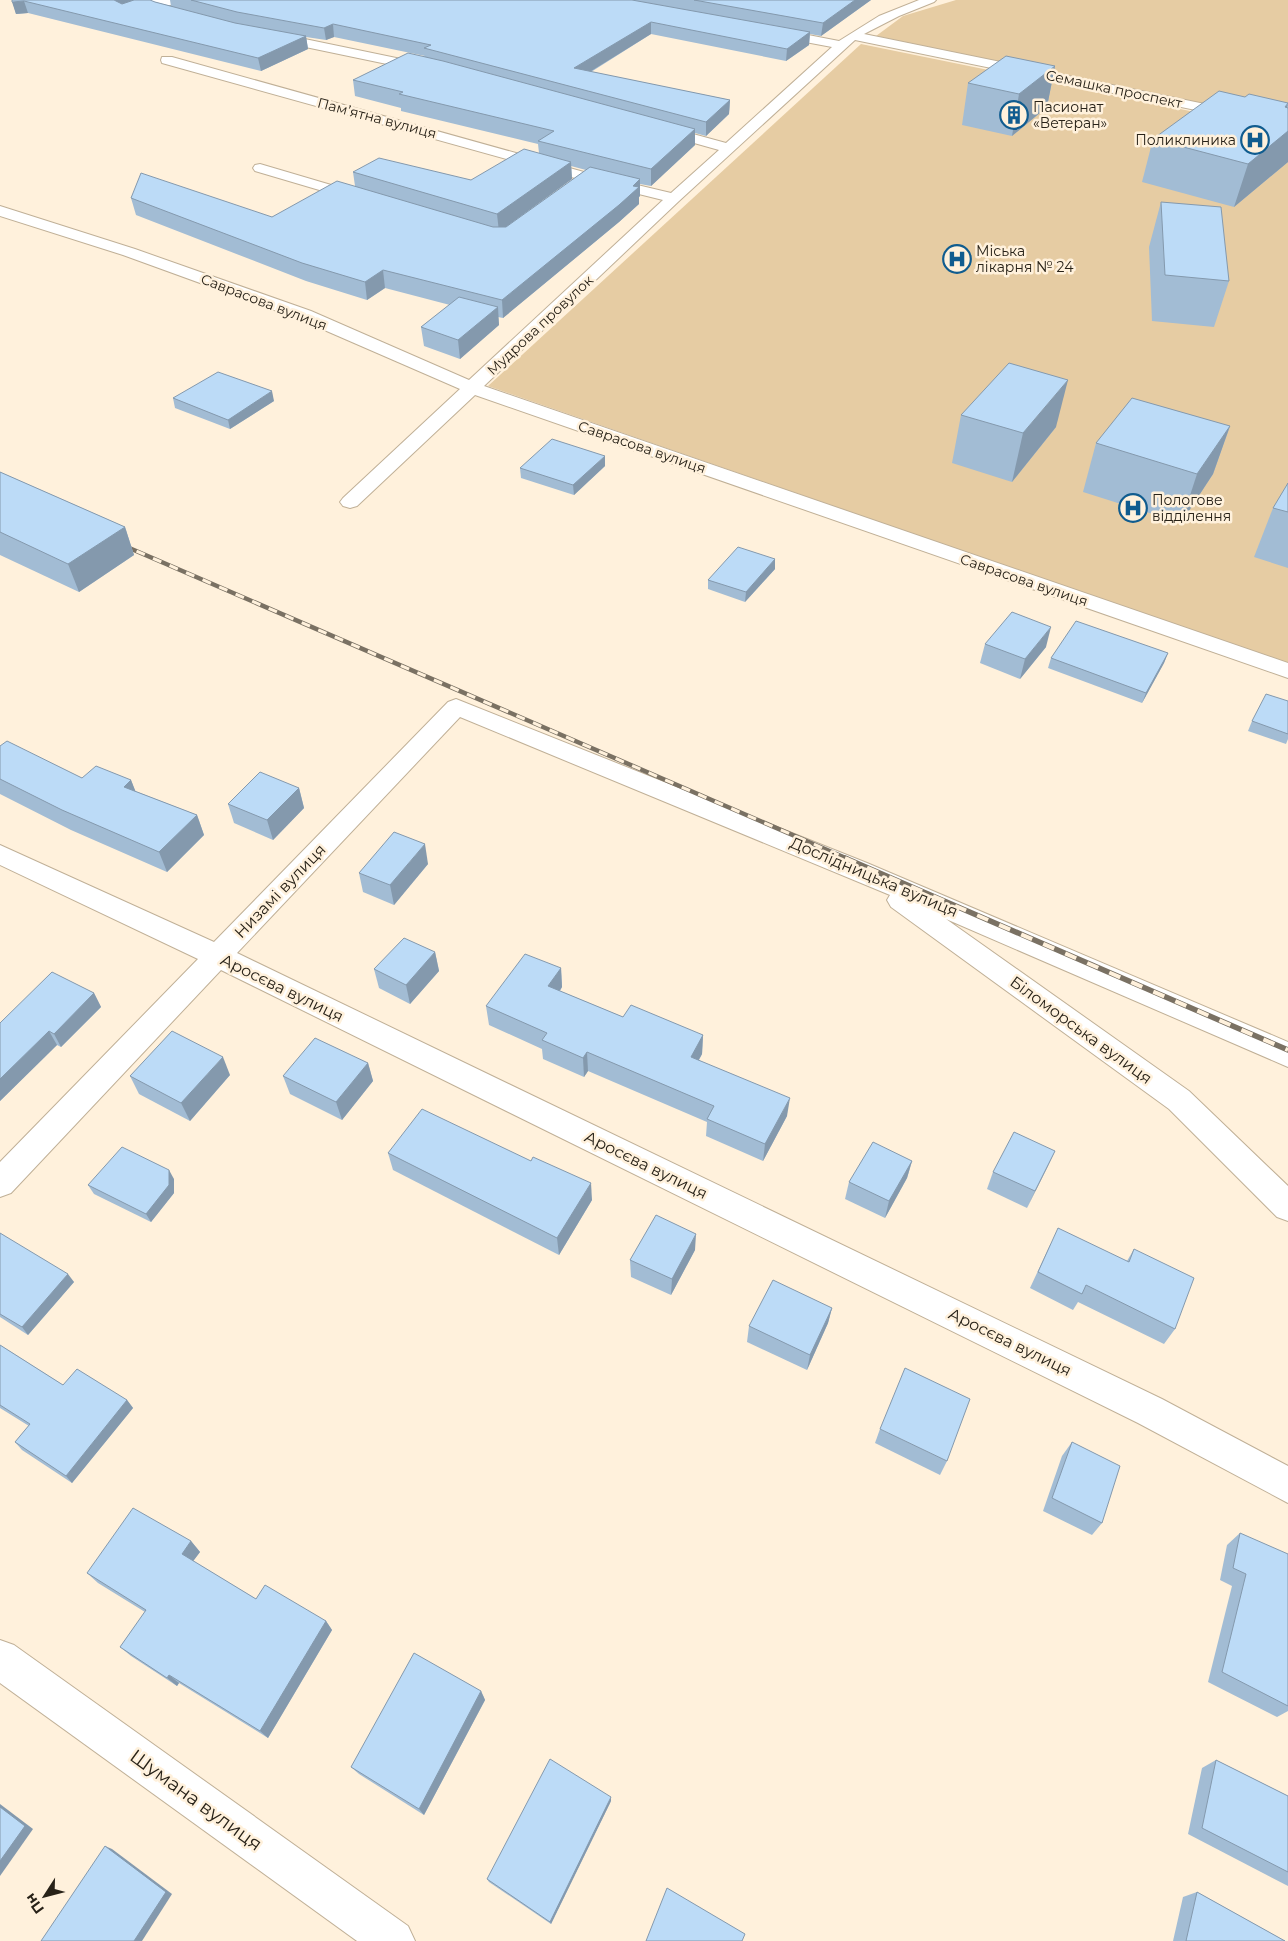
<svg xmlns="http://www.w3.org/2000/svg" width="1288" height="1941" font-family="Montserrat,sans-serif">
<style>
.green{fill:#e6cca3}
.lines{fill:none;stroke-linecap:round;stroke-linejoin:round}
.minor-casing{stroke:#c0b097;stroke-width:2}
.minor{fill:#fff;fill-rule:evenodd}
.rail-far1-casing{stroke:#7a7163;stroke-width:4.5}
.rail-casing{stroke:#7a7163;stroke-width:5.5}
.rail-far1{stroke:#fff1dc;stroke-width:3;stroke-dasharray:9;stroke-linecap:butt}
.rail{stroke:#fff1dc;stroke-width:4;stroke-dasharray:12;stroke-linecap:butt}
.wall{fill:#a2bcd4;fill-rule:evenodd}
.shaded-wall{fill:#8499ad}
.building{fill:#bcdbf7;stroke:#8499ad}
.labels{text-anchor:middle;dominant-baseline:central;stroke-width:5;stroke-linejoin:round;paint-order:stroke}
.far-street-label{font-size:14px;fill:#282218;stroke:#fff1dc}
.far-poi-label{font-size:14px;fill:#282218;stroke:#fff1dc;text-anchor:start}
.street-label{font-size:16px;fill:#282218;stroke:#fff1dc}
.near-street-label{font-size:19px;fill:#282218;stroke:#fff1dc}
</style>
<rect width="100%" height="100%" fill="#fff1dc"/>
<!-- green -->
<g class="green">
<polygon points="956,0 1288,0 1288,121 876,36 903,16"/>
<polygon points="861,44 1288,131 1288,664 488,386"/>
</g>
<g class="lines">
<defs>
<g id="minor">
<polygon points="145,0 198,0 192,4 148,6 124,15 118,11 120,8"/>
<polygon points="919,0 936,0 934,2 899,16 864,34 1288,121 1288,129 855,40 679,201 484,386 1288,663 1288,678 475,395 357,506 350,508 343,506 340,502 343,498 460,389 299,319 123,255 0,216 0,206 135,249 311,311 469,380 663,200 582,180 162,63 161,60 162,57 172,57 591,174 671,193 719,150 655,132 653,129 655,126 660,125 726,143 832,47 768,35 766,32 768,29 772,28 839,41 879,16"/>
<polygon points="271,32 430,65 436,69 430,73 267,39 265,36 267,33"/>
<polygon points="260,164 365,195 367,198 365,201 360,202 255,171 253,168 255,165"/>
<polygon points="456,699 867,863 1288,1042 1288,1067 946,919 1189,1091 1288,1186 1288,1221 1277,1217 1169,1109 891,907 887,900 890,895 460,717 237,953 1162,1399 1288,1466 1288,1503 1138,1423 221,970 11,1193 0,1197 0,1162 198,959 0,865 0,845 214,942 448,702"/>
<polygon points="0,1640 14,1645 408,1926 415,1941 357,1941 0,1683"/>
</g>
</defs>
<!-- minor casing -->
<use href="#minor" class="minor-casing"/>
<!-- minor -->
<use href="#minor" class="minor"/>
<defs>
<polyline id="rail-far1" points="120,544 848,859"/>
<polyline id="rail" points="845,858 1288,1050"/>
</defs>
<!-- rail-far1 casing -->
<use href="#rail-far1" class="rail-far1-casing"/>
<!-- rail casing -->
<use href="#rail" class="rail-casing"/>
<!-- rail-far1 -->
<use href="#rail-far1" class="rail-far1"/>
<!-- rail -->
<use href="#rail" class="rail"/>
</g>
<!-- wall -->
<g class="wall">
<path d="M12,0L155,2L171,6L170,0H871L821,36L810,34L809,45L786,61L651,34L591,72L730,100L729,114L706,136L695,133V145L651,186L640,184V196L639,197V204L619,222L503,318L498,317L499,325L460,359L424,346L421,327L450,305L385,288L367,300L306,281L136,215L131,198L272,217L355,186L353,172L471,180L539,153L538,144L401,111V108L355,96L353,80L425,56L334,37L326,40L306,37L308,49L261,71L28,13L16,14ZM571,166L586,170L505,227L572,179Z"/>
<polygon points="1055,66 1047,107 1012,136 962,125 968,83"/>
<polygon points="1245,97 1288,103 1288,162 1234,207 1142,182 1153,139"/>
<polygon points="1161,202 1229,281 1214,327 1152,321 1149,247"/>
<polygon points="173,398 274,401 230,429 175,408"/>
<polygon points="961,415 1056,427 1012,482 952,463"/>
<polygon points="1230,426 1213,474 1181,523 1083,492 1096,443"/>
<polygon points="605,466 574,495 521,478 520,468"/>
<polygon points="0,472 125,527 134,555 79,592 0,555"/>
<polygon points="1288,483 1288,568 1254,557 1273,508"/>
<polygon points="775,559 775,569 745,602 708,589 708,580"/>
<polygon points="985,644 1046,647 1020,679 980,663"/>
<polygon points="1168,653 1164,663 1142,703 1048,668 1051,658"/>
<polygon points="1288,701 1288,739 1286,744 1248,731 1252,721"/>
<polygon points="0,746 82,778 131,780 135,791 197,815 204,835 167,872 71,830 0,794"/>
<polygon points="299,788 304,808 273,840 234,823 228,804"/>
<polygon points="428,864 394,905 363,892 359,873"/>
<polygon points="435,952 439,971 410,1004 379,988 374,969"/>
<polygon points="561,968 562,987 560,991 623,1017 703,1035 702,1054 699,1060 787,1116 763,1161 706,1136 707,1122 588,1071 584,1077 543,1059 542,1049 489,1025 486,1006"/>
<polygon points="94,993 101,1007 61,1047 57,1045 0,1101 0,1023"/>
<polygon points="368,1063 373,1081 342,1120 290,1094 283,1076"/>
<polygon points="230,1075 190,1121 139,1094 130,1076"/>
<polygon points="1055,1151 1027,1208 987,1189 993,1172"/>
<polygon points="388,1153 592,1200 559,1255 393,1170"/>
<polygon points="912,1161 907,1178 885,1218 845,1199 849,1182"/>
<polygon points="174,1179 174,1193 151,1222 94,1194 88,1185"/>
<polygon points="0,1233 74,1282 28,1335 0,1317"/>
<polygon points="1050,1245 1127,1261 1134,1249 1175,1329 1164,1344 1078,1302 1073,1310 1030,1288"/>
<polygon points="695,1250 671,1295 631,1277 630,1260"/>
<polygon points="832,1308 828,1323 807,1370 747,1342 749,1326"/>
<polygon points="0,1345 63,1385 127,1400 133,1408 72,1483 22,1450 15,1442 29,1426 0,1408"/>
<polygon points="880,1429 947,1461 940,1475 875,1443"/>
<polygon points="1072,1442 1102,1523 1092,1535 1043,1511 1062,1456"/>
<polygon points="1240,1533 1288,1626 1288,1711 1277,1717 1208,1682 1232,1586 1220,1580 1227,1545"/>
<polygon points="191,1541 200,1552 193,1561 256,1599 326,1621 332,1630 268,1738 179,1683 177,1686 131,1656 120,1647 145,1612 98,1583 87,1573"/>
<polygon points="481,1691 485,1700 424,1815 359,1774 351,1767"/>
<polygon points="1216,1760 1288,1796 1288,1886 1188,1834 1202,1768"/>
<polygon points="611,1801 551,1924 489,1882 487,1879"/>
<polygon points="1197,1892 1285,1941 1173,1941 1183,1897"/>
</g>
<!-- shaded-wall -->
<g class="shaded-wall">
<polygon points="114,0 137,0 119,6"/>
<polygon points="855,0 871,0 821,36 823,23"/>
<polygon points="24,1 28,13 16,14 12,2"/>
<polygon points="651,22 651,34 575,81 574,68"/>
<polygon points="333,24 334,37 326,40 324,28"/>
<polygon points="810,32 809,45 786,61 787,49"/>
<polygon points="306,36 308,49 261,71 258,58"/>
<polygon points="1055,66 1047,107 1012,136 1019,94"/>
<polygon points="730,100 729,114 706,136 706,122"/>
<polygon points="1288,104 1277,140 1288,131 1288,162 1234,207 1248,164 1285,107"/>
<polygon points="695,129 695,145 651,186 651,169"/>
<polygon points="571,162 572,179 499,232 497,214"/>
<polygon points="640,179 640,196 639,197 639,204 619,222 503,318 502,300"/>
<polygon points="383,270 385,288 367,300 365,282"/>
<polygon points="498,307 499,325 460,359 458,340"/>
<polygon points="1068,380 1056,427 1012,482 1023,433"/>
<polygon points="272,391 274,401 230,429 228,420"/>
<polygon points="1230,426 1213,474 1181,523 1197,474"/>
<polygon points="605,456 605,466 574,495 573,485"/>
<polygon points="125,527 134,555 79,592 68,564"/>
<polygon points="775,559 775,569 745,602 746,592"/>
<polygon points="1051,627 1046,647 1020,679 1025,659"/>
<polygon points="1168,653 1164,663 1142,703 1146,693"/>
<polygon points="131,780 139,800 124,787"/>
<polygon points="299,788 304,808 273,840 267,820"/>
<polygon points="197,815 204,835 167,872 159,852"/>
<polygon points="425,844 428,864 394,905 390,885"/>
<polygon points="435,952 439,971 410,1004 406,985"/>
<polygon points="561,968 562,987 550,1005 548,986"/>
<polygon points="94,993 101,1007 61,1047 54,1034"/>
<polygon points="49,1031 57,1045 0,1101 0,1079"/>
<polygon points="703,1035 702,1054 690,1075 691,1057"/>
<polygon points="587,1052 588,1071 584,1077 583,1058"/>
<polygon points="223,1057 230,1075 190,1121 181,1103"/>
<polygon points="368,1063 373,1081 342,1120 336,1102"/>
<polygon points="790,1098 787,1116 763,1161 765,1144"/>
<polygon points="1055,1151 1047,1168 1027,1208 1035,1191"/>
<polygon points="912,1161 907,1178 885,1218 889,1201"/>
<polygon points="169,1170 174,1179 174,1193 151,1222 146,1214"/>
<polygon points="591,1183 592,1200 559,1255 557,1238"/>
<polygon points="696,1234 695,1250 671,1295 672,1279"/>
<polygon points="68,1274 74,1282 28,1335 22,1327"/>
<polygon points="832,1308 828,1323 807,1370 810,1355"/>
<polygon points="127,1400 133,1408 72,1483 66,1476"/>
<polygon points="191,1541 200,1552 191,1564 182,1554"/>
<polygon points="326,1621 332,1630 268,1738 260,1731"/>
<polygon points="169,1675 179,1683 177,1686 167,1678"/>
<polygon points="481,1691 485,1700 424,1815 419,1809"/>
<polygon points="611,1797 611,1801 551,1924 550,1922"/>
<polygon points="0,1804 33,1829 0,1876"/>
<polygon points="105,1846 112,1849 172,1894 142,1941 134,1941"/>
</g>
<!-- building -->
<g class="building">
<polygon points="12,0 114,0 122,4 134,0 150,0 155,2 235,23 306,36 258,58 24,1 12,2"/>
<polygon points="191,0 632,0 810,32 787,49 651,22 574,68 730,100 706,122 424,48 431,45 333,24 324,28 237,12"/>
<polygon points="694,0 855,0 823,23"/>
<polygon points="408,53 443,61 695,129 651,169 538,141 554,131 399,94 403,92 353,80"/>
<polygon points="1006,56 1055,66 1019,94 968,83"/>
<polygon points="1219,91 1245,97 1249,94 1288,103 1285,107 1288,108 1288,131 1248,164 1153,139"/>
<polygon points="524,149 571,162 497,214 353,172 379,158 471,180"/>
<polygon points="590,167 640,179 633,186 639,187 619,205 502,300 383,270 365,282 302,263 131,198 141,173 272,217 337,181 493,227 506,227"/>
<polygon points="1161,202 1221,207 1229,281 1165,275"/>
<polygon points="459,297 498,307 458,340 421,327"/>
<polygon points="1009,363 1068,380 1023,433 961,415"/>
<polygon points="218,372 272,391 228,420 173,398"/>
<polygon points="1132,398 1230,426 1197,474 1096,443"/>
<polygon points="552,439 605,456 573,485 520,468"/>
<polygon points="0,472 125,527 68,564 0,532"/>
<polygon points="1288,483 1288,512 1273,508"/>
<polygon points="738,547 775,559 746,592 708,580"/>
<polygon points="1012,612 1051,627 1025,659 985,644"/>
<polygon points="1076,621 1168,653 1146,693 1051,658"/>
<polygon points="1266,694 1288,701 1288,734 1252,721"/>
<polygon points="7,741 82,778 96,766 131,780 124,787 197,815 159,852 62,810 0,779 0,746"/>
<polygon points="260,772 299,788 267,820 228,804"/>
<polygon points="394,832 425,844 390,885 359,873"/>
<polygon points="404,938 435,952 406,985 374,969"/>
<polygon points="525,954 561,968 548,986 623,1017 631,1005 703,1035 691,1057 790,1098 765,1144 707,1119 714,1106 587,1052 583,1058 542,1040 547,1033 486,1006"/>
<polygon points="52,972 94,993 54,1034 49,1031 0,1079 0,1023"/>
<polygon points="172,1031 223,1057 181,1103 130,1076"/>
<polygon points="315,1038 368,1063 336,1102 283,1076"/>
<polygon points="422,1109 531,1161 533,1157 591,1183 557,1238 388,1153"/>
<polygon points="1014,1132 1055,1151 1035,1191 993,1172"/>
<polygon points="873,1142 912,1161 889,1201 849,1182"/>
<polygon points="122,1147 169,1170 169,1185 146,1214 88,1185"/>
<polygon points="656,1215 696,1234 672,1279 630,1260"/>
<polygon points="1058,1228 1129,1262 1134,1249 1194,1278 1175,1329 1086,1285 1082,1294 1038,1272"/>
<polygon points="0,1233 68,1274 22,1327 0,1314"/>
<polygon points="773,1280 832,1308 810,1355 749,1326"/>
<polygon points="0,1345 63,1385 77,1369 127,1400 66,1476 15,1442 30,1424 0,1405"/>
<polygon points="905,1368 970,1399 947,1461 880,1429"/>
<polygon points="1072,1442 1120,1466 1102,1523 1052,1498"/>
<polygon points="133,1508 191,1541 182,1554 256,1599 265,1585 326,1621 260,1731 169,1675 167,1678 120,1647 146,1610 87,1573"/>
<polygon points="1240,1533 1288,1554 1288,1706 1222,1672 1246,1574 1233,1568"/>
<polygon points="414,1653 481,1691 419,1809 351,1767"/>
<polygon points="550,1759 611,1797 550,1922 487,1879"/>
<polygon points="1216,1760 1288,1796 1288,1872 1202,1828"/>
<polygon points="0,1807 25,1826 0,1861"/>
<polygon points="105,1846 166,1892 134,1941 41,1941"/>
<polygon points="667,1888 745,1934 742,1941 646,1941"/>
<polygon points="1197,1892 1285,1941 1186,1941"/>
</g>
<!-- icons -->
<defs>
<symbol id="building-ring" viewBox="-11 -11 22 22"><circle r="9.5" fill="#fff1dc" stroke="#105c8f" stroke-width="1.5"/><path d="M-4-6H4V6H1V3H-1V6H-4ZM-2.5-4.3h1.7v1.8h-1.7ZM.8-4.3h1.7v1.8H.8ZM-2.5-1h1.7V.8h-1.7ZM.8-1h1.7V.8H.8Z" fill="#105c8f"/></symbol>
<symbol id="hospital-ring" viewBox="-11 -11 22 22"><circle r="9.5" fill="#fff1dc" stroke="#105c8f" stroke-width="1.5"/><path d="M-5-5h3v3.5h4V-5h3V5h-3V1.5h-4V5h-3Z" fill="#105c8f"/></symbol>
</defs>
<g fill-rule="evenodd">
<use href="#building-ring" x="998" y="99" width="32" height="32"/>
<use href="#hospital-ring" x="1239" y="124" width="32" height="32"/>
<use href="#hospital-ring" x="941" y="243" width="32" height="32"/>
<use href="#hospital-ring" x="1117" y="492" width="32" height="32"/>
</g>
<g class="labels">
<!-- far-street labels -->
<g class="far-street-label">
<text transform="translate(1114 89) rotate(12)">Семашка проспект</text>
<text transform="translate(377 118) rotate(15)">Пам’ятна вулиця</text>
<text transform="translate(264 302) rotate(21)">Саврасова вулиця</text>
<text transform="translate(540 325) rotate(-43)">Мудрова провулок</text>
<text transform="translate(642 447) rotate(19)">Саврасова вулиця</text>
<text transform="translate(1024 580) rotate(19)">Саврасова вулиця</text>
</g>
<!-- far-poi labels -->
<g class="far-poi-label">
<text x="1033" y="107">Пасионат<tspan x="1033" dy="16">«Ветеран»</tspan></text>
<text x="1236" y="140" text-anchor="end">Поликлиника</text>
<text x="976" y="251">Міська<tspan x="976" dy="16">лікарня № 24</tspan></text>
<text x="1152" y="500">Пологове<tspan x="1152" dy="16">відділення</tspan></text>
</g>
<!-- street labels -->
<g class="street-label">
<text transform="translate(874 877) rotate(23)">Дослідницька вулиця</text>
<text transform="translate(280 891) rotate(-46)">Низамі вулиця</text>
<text transform="translate(282 988) rotate(26)">Аросєва вулиця</text>
<text transform="translate(1081 1030) rotate(36)">Біломорська вулиця</text>
<text transform="translate(646 1165) rotate(26)">Аросєва вулиця</text>
<text transform="translate(1010 1342) rotate(26)">Аросєва вулиця</text>
</g>
<!-- near-street labels -->
<g class="near-street-label">
<text transform="translate(196 1800) rotate(36)">Шумана вулиця</text>
</g>
</g>
<!-- north arrow -->
<g transform="translate(45 1896) rotate(234)" stroke="#fff1dc" stroke-width="4" paint-order="stroke">
<path d="M0-4L9 19L0 12L-9 19Z" fill="#282218"/>
<text y="-8" font-size="14" font-weight="bold" text-anchor="middle" fill="#282218">Пн</text>
</g>
</svg>
